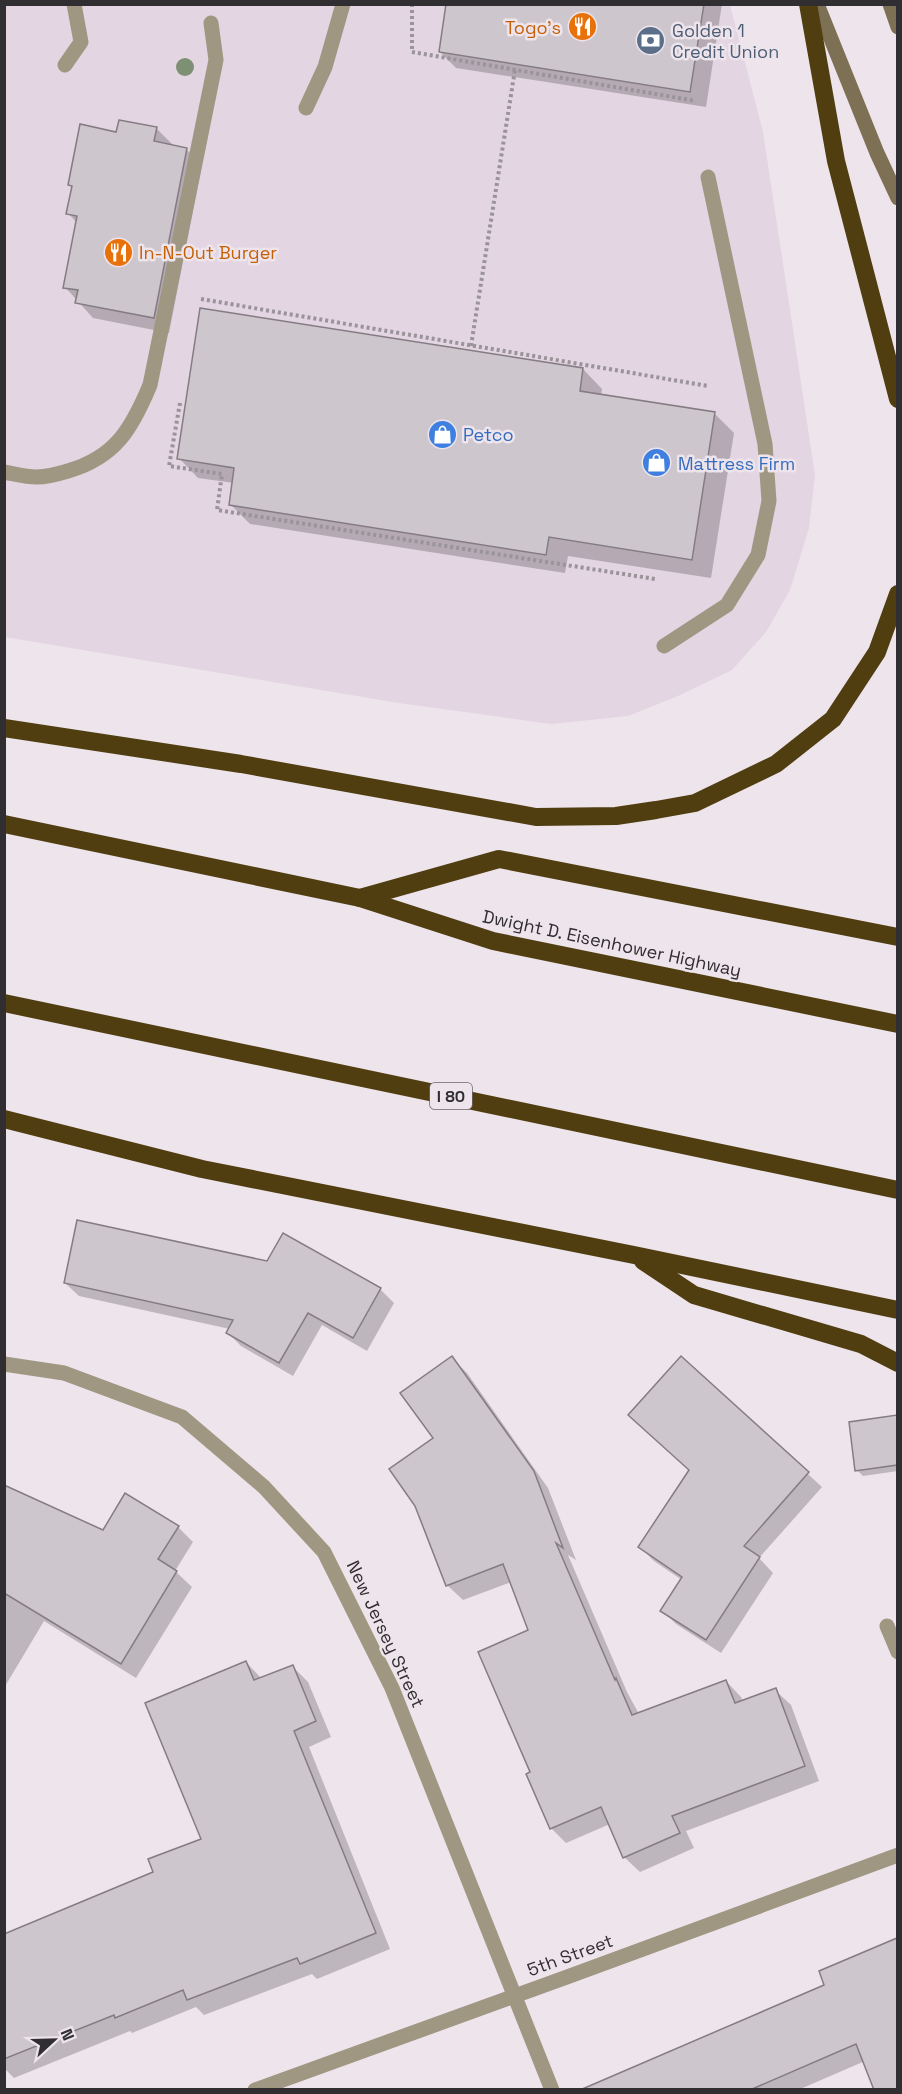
<svg xmlns="http://www.w3.org/2000/svg" width="902" height="2094" font-family="'Space Grotesk',sans-serif">
<style>
.built{fill:#e3d5e1}
.shadow{fill:#0003}
.building{fill:#cec6cd;stroke:#847c83;stroke-width:1.5}
.lines{fill:none;stroke-linecap:round;stroke-linejoin:round}
.path{stroke:#9a9399;stroke-width:4;stroke-dasharray:3 3;stroke-linecap:butt}
.service{stroke:#a09783;stroke-width:15}
.minor{stroke:#a09783;stroke-width:15}
.tertiary{stroke:#a09783;stroke-width:15}
.secondary{stroke:#7e7054;stroke-width:15}
.motorway{stroke:#503e10;stroke-width:18}
.tree{fill:#7e9074}
.labels{text-anchor:middle;dominant-baseline:central;stroke-width:5;stroke-linejoin:round;paint-order:stroke}
.shield{fill:#ede4ec;stroke:#696569;stroke-width:1.5}
.shield-label{font-size:16px;font-weight:bold;fill:#312e31}
.food-label{font-size:18px;fill:#c56008;stroke:#ede4ec;text-anchor:end}
.service-label{font-size:18px;fill:#4e5e75;stroke:#ede4ec;text-anchor:start}
.shop-label{font-size:18px;fill:#366cbe;stroke:#ede4ec;text-anchor:start}
.street-label{font-size:18px;fill:#312e31;stroke:#ede4ec}
</style>
<rect width="100%" height="100%" fill="#ede4ec"/>
<!-- built -->
<polygon class="built" points="4,5 730,5 763,132 815,475 809,528 790,590 766,632 732,670 678,696 628,716 551,724 399,703 5,637"/>
<!-- shadow -->
<g class="shadow">
<polygon points="448,4 722,4 706,107 456,68 440,52"/>
<polygon points="156,128 172,144 172,146 186,149 202,165 169,333 93,318 65,287 77,223 68,213 73,188 70,185 118,134"/>
<polygon points="583,369 602,389 601,396 715,414 734,433 711,578 568,556 565,573 250,524 230,504 234,483 198,478 179,458"/>
<polygon points="284,1235 380,1289 394,1303 367,1351 322,1325 293,1376 241,1346 228,1333 230,1329 79,1296 65,1283 267,1263"/>
<polygon points="452,1358 467,1373 548,1488 576,1560 568,1555 627,1692 639,1714 726,1681 741,1697 743,1702 775,1690 791,1705 819,1781 686,1831 694,1848 640,1872 624,1857 610,1824 566,1843 551,1828 530,1631 511,1582 463,1600 447,1585 435,1439"/>
<polygon points="681,1358 822,1487 759,1558 773,1573 721,1653 676,1624 662,1610 682,1580 654,1561 640,1547 690,1470"/>
<polygon points="897,1417 898,1471 863,1476 857,1470 850,1424"/>
<polygon points="4,1486 103,1532 178,1527 193,1542 175,1571 192,1587 136,1678 44,1621 4,1688"/>
<polygon points="246,1662 262,1679 292,1666 308,1682 331,1737 309,1747 390,1949 317,1979 312,1974 204,2015 196,2007 132,2033 130,2031 14,2078 4,2068 4,1931 8,1934 155,1873 203,1840"/>
<polygon points="898,1940 898,2090 876,2090 865,2061 798,2090 643,2090 826,1986 821,1972"/>
</g>
<!-- building -->
<g class="building">
<polygon points="446,4 704,4 690,92 439,52"/>
<polygon points="119,120 157,127 154,141 187,148 154,318 75,303 78,290 63,288 77,216 66,214 72,186 68,185 80,124 116,132"/>
<polygon points="200,308 583,368 580,391 715,412 692,560 549,537 546,555 229,505 234,468 177,459"/>
<polygon points="77,1220 267,1261 283,1233 381,1288 353,1338 308,1313 279,1363 226,1333 233,1320 64,1283"/>
<polygon points="452,1356 534,1471 563,1548 556,1543 615,1680 616,1678 632,1715 726,1680 735,1703 776,1688 805,1766 672,1816 680,1833 623,1858 601,1807 550,1829 526,1774 530,1772 478,1652 528,1630 503,1564 446,1586 415,1506 389,1469 433,1438 400,1393"/>
<polygon points="681,1356 809,1472 744,1546 760,1557 706,1640 660,1611 682,1577 638,1547 689,1470 628,1415"/>
<polygon points="897,1415 897,1465 855,1471 849,1422"/>
<polygon points="4,1485 103,1530 125,1493 179,1526 158,1559 177,1571 121,1664 4,1593"/>
<polygon points="246,1661 254,1680 293,1665 316,1721 294,1731 376,1933 300,1964 297,1958 187,2000 183,1990 115,2018 114,2015 4,2059 4,1934 153,1872 148,1859 201,1839 145,1703"/>
<polygon points="897,1938 897,2090 874,2090 856,2044 750,2090 580,2090 824,1985 819,1971"/>
</g>
<g class="lines">
<!-- path -->
<g class="path">
<polyline points="412,4 412,52 696,101"/>
<polyline points="201,299 708,386"/>
<polyline points="471,346 515,70"/>
<polyline points="180,403 169,466 222,474 217,510 655,579"/>
</g>
<!-- service -->
<g class="service">
<polyline points="65,65 81,42 74,4"/>
<polyline points="306,108 325,67 343,4"/>
<path d="M4,472C15,474 26,477 37,477C47,477 58,474 68,471C116,457 132,428 150,385L216,60L211,23"/>
<polyline points="664,646 727,605 758,555 769,501 765,444 708,177"/>
</g>
<!-- minor -->
<g class="minor">
<polyline points="4,1364 64,1373 182,1417 264,1487 324,1552 392,1688 552,2090"/>
<polyline points="887,1626 898,1652"/>
</g>
<!-- tertiary -->
<polyline class="tertiary" points="255,2090 567,1977 898,1855"/>
<!-- secondary -->
<g class="secondary">
<polyline points="817,4 877,153 898,198"/>
<polyline points="890,4 898,27"/>
</g>
<!-- motorway -->
<g class="motorway">
<polyline points="808,4 836,161 898,399"/>
<polyline points="4,728 241,764 536,817 616,816 656,810 695,803 776,764 833,719 877,652 898,594"/>
<polyline points="4,824 360,898 493,941 898,1024"/>
<polyline points="360,898 499,859 898,937"/>
<polyline points="4,1003 898,1190"/>
<polyline points="4,1119 202,1169 634,1255 898,1310"/>
<polyline points="643,1261 694,1295 861,1344 898,1363"/>
</g>
</g>
<!-- trees -->
<circle class="tree" cx="185" cy="67" r="9"/>
<!-- icons -->
<defs>
<symbol id="restaurant-disc" viewBox="-11 -11 22 22"><circle r="9.5" fill="#e8710a" stroke="#ede4ec"/><path d="M-5-6h1v4h1v-4h1v4h1v-4h1v5L-1.5 .5V6h-2V.5L-5-1ZM5-6V6H3V1.5H1.5Q1.5-4 5-6Z" fill="#fff"/></symbol>
<symbol id="bank-disc" viewBox="-11 -11 22 22"><circle r="9.5" fill="#5c6f8a" stroke="#ede4ec"/><path d="M-6-4H6V4H-6ZM0-2.3a2.3 2.3 0 1 0 0 4.6a2.3 2.3 0 1 0 0-4.6Z" fill="#fff"/></symbol>
<symbol id="shop-disc" viewBox="-11 -11 22 22"><circle r="9.5" fill="#3f7fe0" stroke="#ede4ec"/><path d="M-5-2.5h2.3a2.7 3.5 0 0 1 5.4 0H5L5.5 6h-11ZM-1.5-2.5h3a1.5 2.3 0 0 0-3 0Z" fill="#fff"/></symbol>
</defs>
<g fill-rule="evenodd">
<use href="#restaurant-disc" x="566" y="10" width="33" height="33"/>
<use href="#bank-disc" x="634" y="24" width="33" height="33"/>
<use href="#restaurant-disc" x="102" y="236" width="33" height="33"/>
<use href="#shop-disc" x="426" y="418" width="33" height="33"/>
<use href="#shop-disc" x="640" y="446" width="33" height="33"/>
</g>
<g class="labels">
<!-- shield labels -->
<rect class="shield" x="430" y="1083" width="42" height="26" rx="4.5"/>
<g class="shield-label">
<text x="451" y="1096">I 80</text>
</g>
<!-- food labels -->
<g class="food-label">
<text x="561" y="27">Togo's</text>
<text x="139" y="252" text-anchor="start">In-N-Out Burger</text>
</g>
<!-- service labels -->
<g class="service-label">
<text x="672" y="30">Golden 1<tspan x="672" dy="21">Credit Union</tspan></text>
</g>
<!-- shop labels -->
<g class="shop-label">
<text x="463" y="434">Petco</text>
<text x="678" y="463">Mattress Firm</text>
</g>
<!-- street labels -->
<g class="street-label">
<text transform="translate(612 943) rotate(12)">Dwight D. Eisenhower Highway</text>
<text transform="translate(386 1634) rotate(65)">New Jersey Street</text>
<text transform="translate(570 1955) rotate(-20)">5th Street</text>
</g>
</g>
<!-- border -->
<rect width="902" height="2094" fill="none" stroke="#312e31" stroke-width="12"/>
<!-- north arrow -->
<g transform="translate(54 2040) rotate(68)" stroke="#ede4ec" stroke-width="4.5" paint-order="stroke">
<path d="M0-4.5L10 22L0 15L-10 22Z" fill="#312e31"/>
<text y="-9" font-size="16" font-weight="bold" text-anchor="middle" fill="#312e31">N</text>
</g>
</svg>
